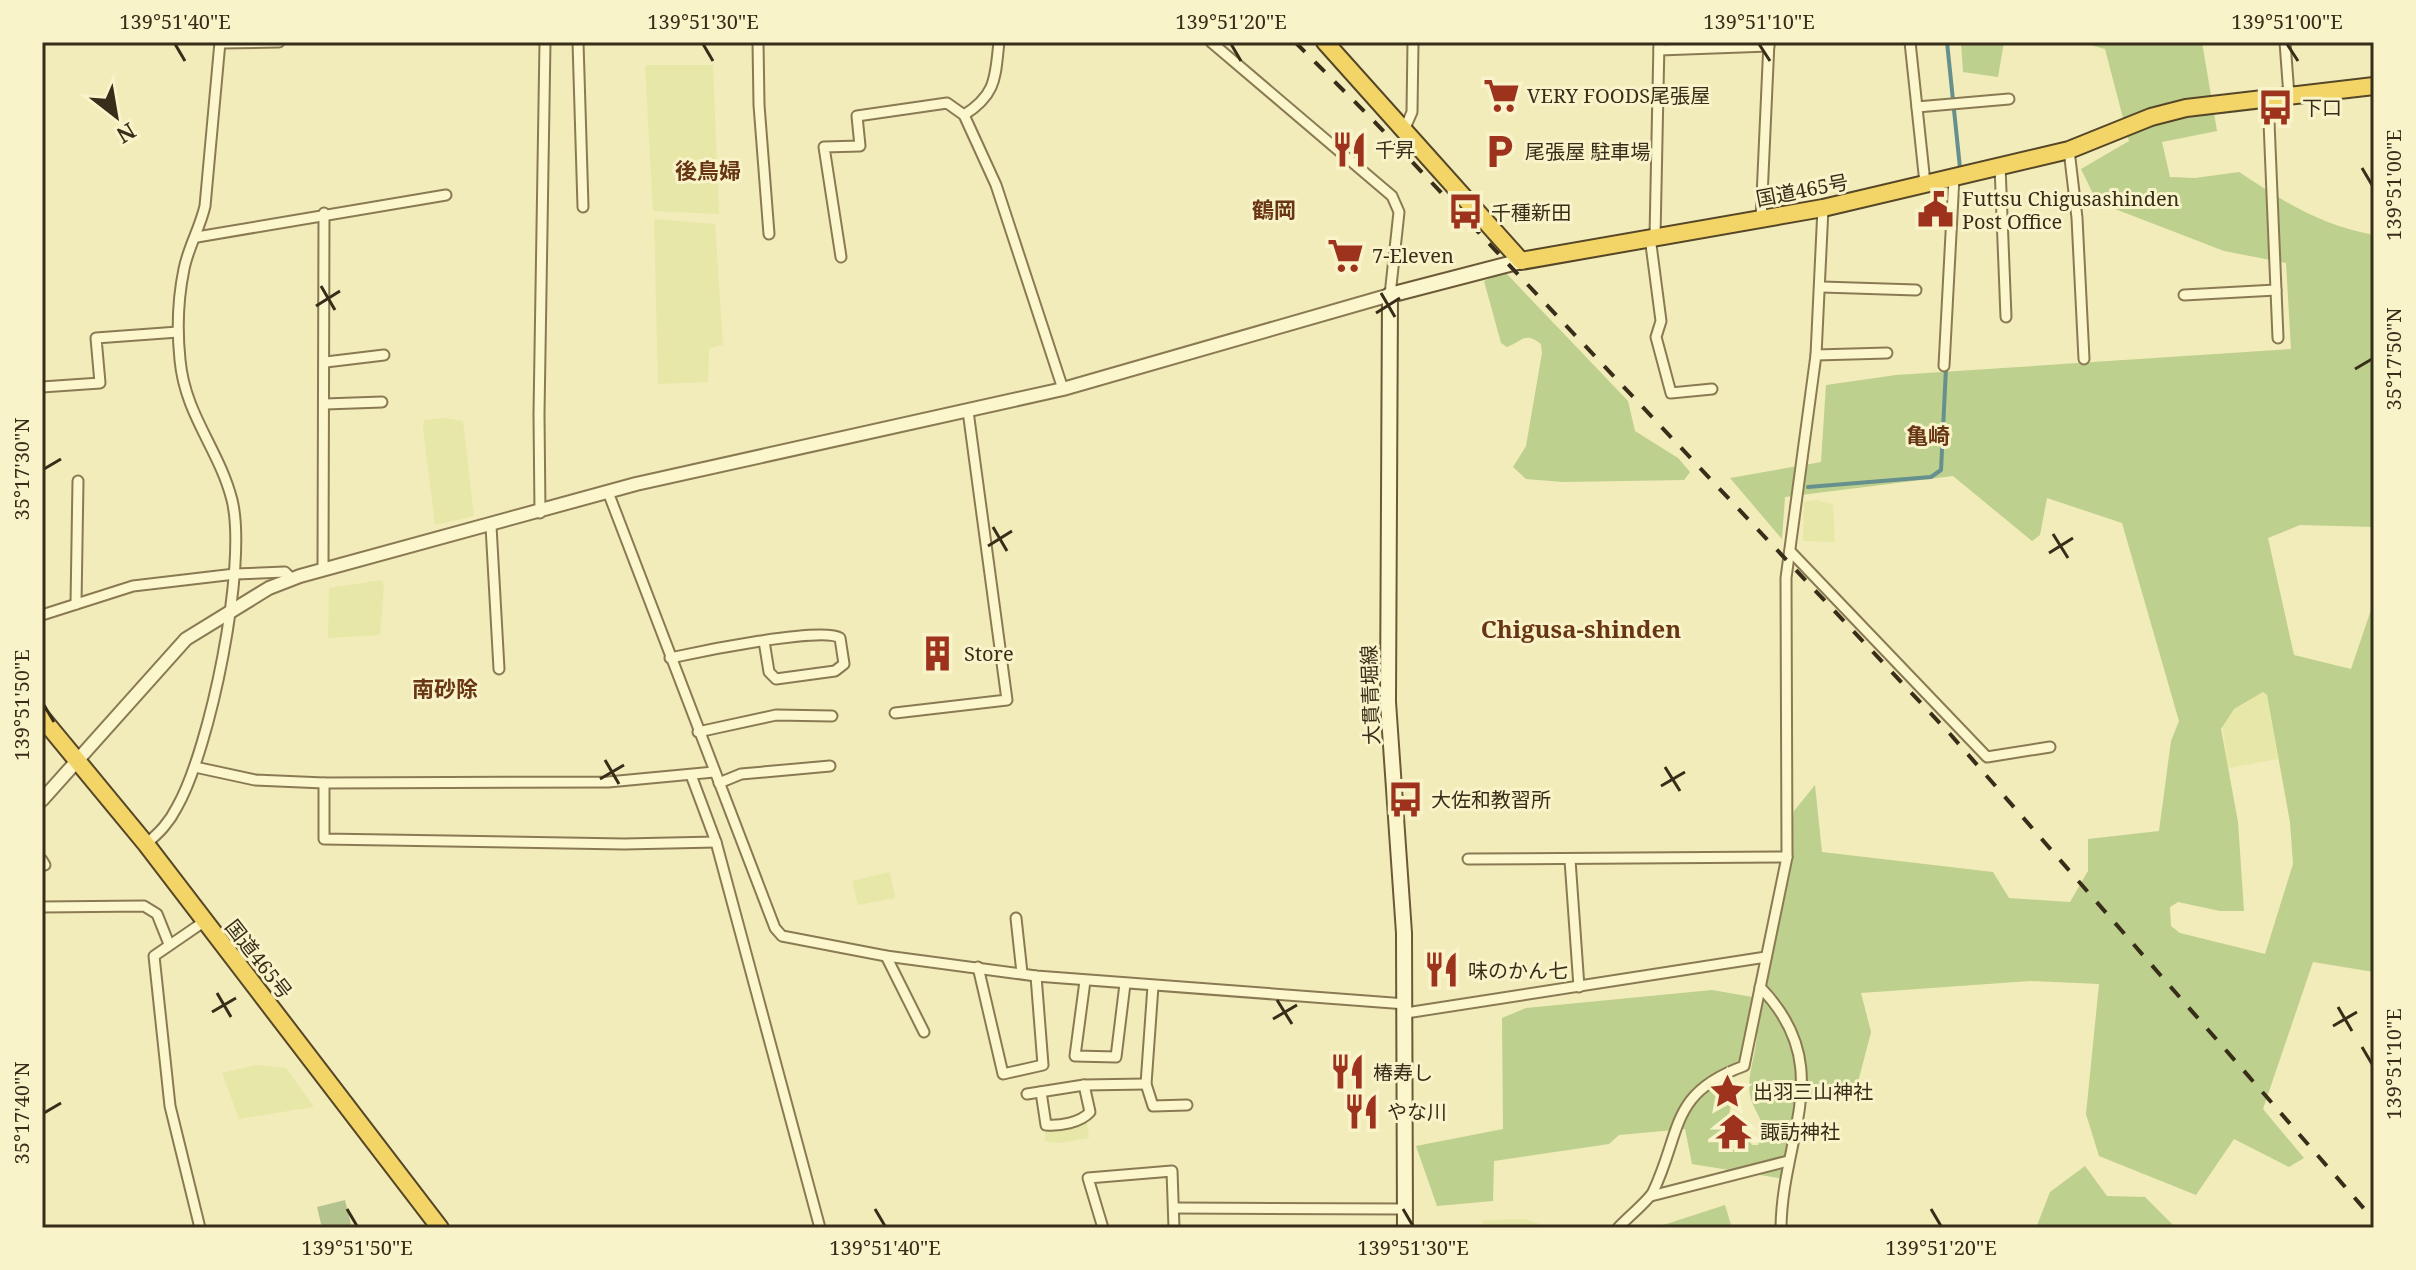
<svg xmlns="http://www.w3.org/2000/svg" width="2416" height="1270" font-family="'Noto Serif','Noto Sans JP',serif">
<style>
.farmland{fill:#e7e8a7}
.green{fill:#bdd08d;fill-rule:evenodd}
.cemetery{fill:#b4c48e}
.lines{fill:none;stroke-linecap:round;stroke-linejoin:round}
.stream{stroke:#66908d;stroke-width:4}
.minor-casing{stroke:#8a7a53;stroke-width:13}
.tertiary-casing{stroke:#8a7a53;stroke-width:16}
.secondary-casing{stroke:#6b5a36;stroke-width:18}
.trunk-casing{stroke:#564628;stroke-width:20}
.minor{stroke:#fcf6cd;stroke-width:9}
.tertiary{stroke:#fcf6cd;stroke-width:12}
.secondary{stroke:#fcf6cd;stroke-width:14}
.trunk{stroke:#f2d566;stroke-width:16}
.rail{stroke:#372d19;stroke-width:4;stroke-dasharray:14 14;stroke-linecap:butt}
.ticks{fill:none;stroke:#372d19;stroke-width:3}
.labels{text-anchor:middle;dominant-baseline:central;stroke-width:6;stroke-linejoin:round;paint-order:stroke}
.poi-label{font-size:20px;fill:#372d19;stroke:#f9f3ca;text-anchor:start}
.street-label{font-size:20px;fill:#372d19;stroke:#f9f3ca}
.neighbourhood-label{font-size:22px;font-weight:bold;fill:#683515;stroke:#f9f3ca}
.quarter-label{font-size:24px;font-weight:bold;fill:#683515;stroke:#f9f3ca}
.neatline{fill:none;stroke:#372d19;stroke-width:3}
.ticks-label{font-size:20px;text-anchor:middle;fill:#372d19}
</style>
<rect width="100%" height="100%" fill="#f2ebba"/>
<!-- farmland -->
<g class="farmland">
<polygon points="645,65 713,65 719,214 653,211"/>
<polygon points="654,219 715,224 723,345 709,348 708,382 658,384"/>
<polygon points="445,418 463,421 474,516 435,525 423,428 424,420"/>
<polygon points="1815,500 1833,504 1835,542 1803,541 1804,502"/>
<polygon points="381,580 384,586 380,635 328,638 329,588"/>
<polygon points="2263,692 2267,695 2278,759 2228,768 2222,723 2234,709"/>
<polygon points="890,872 895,898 858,905 852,881"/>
<polygon points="256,1065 286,1068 314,1107 239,1119 222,1073"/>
<polygon points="1087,1121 1089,1138 1059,1143 1045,1141 1045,1129"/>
<polygon points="1524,1219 1553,1228 1483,1228 1483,1220"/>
</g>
<!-- green -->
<g class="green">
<polygon points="1961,42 2004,42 1998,77 1963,72"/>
<path d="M2079,42H2202L2217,131L2162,142L2170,177L2195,178L2239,172C2284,202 2320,225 2374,235V527L2300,525L2268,538L2294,655L2351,669L2374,601V972L2313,962L2263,1109L2304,1158L2289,1167L2234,1139L2196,1195L2099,1156L2086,1114L2099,984L2030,981L1861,993L1871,1032L1857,1086L1800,1105L1790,1180L1692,1164L1685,1129L1619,1135L1609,1144L1494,1161L1493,1201L1437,1206L1416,1146L1503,1129L1502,1018L1526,1008L1712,990L1764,999L1794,811L1815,785L1822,852L1993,872L2009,898L2070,902L2088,871V839L2159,831L2171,741L2179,721L2122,523L2047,498L2040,535L2032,541L1953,476L1785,497L1782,539L1730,478L1821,462L1826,385L1896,375L2291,349L2286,263L2224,251L2097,202L2081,169L2129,141L2105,49ZM2263,692L2267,695L2290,822L2293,864L2265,954L2180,933L2171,926L2170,907L2178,902L2220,911H2244L2238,822L2221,729L2234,709ZM1750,1025L1756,1026C1760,1051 1744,1074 1751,1099C1756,1116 1770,1125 1758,1145H1752L1748,1139L1742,1141L1744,1146L1738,1151L1730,1149V1139L1725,1134L1735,1085L1731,1079H1724L1742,1062L1744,1034Z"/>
<path d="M1505,272L1628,401L1635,431L1678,458L1690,472L1684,480L1563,482L1526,479L1513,467L1526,446L1542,353L1541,344C1525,331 1523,341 1507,347L1501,343L1484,281Z"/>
<polygon points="2085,1166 2107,1196 2145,1197 2176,1228 2036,1228 2050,1192"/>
<polygon points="1725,1205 1732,1228 1654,1228"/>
</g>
<!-- cemetery -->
<polygon class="cemetery" points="345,1200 352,1228 322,1228 317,1207"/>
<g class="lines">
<!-- stream -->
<g class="stream">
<polyline points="1947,42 1960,168"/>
<polyline points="1808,487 1931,477 1941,470 1946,368"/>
</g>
<defs>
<g id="minor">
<polyline points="578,42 583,207"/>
<polyline points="758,42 759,105 769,234"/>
<polyline points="1211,42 1392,196 1399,212 1390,295"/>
<polyline points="1910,42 1925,183"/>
<polyline points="2285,42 2289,96"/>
<polyline points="220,43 279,42"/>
<polyline points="1659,50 1769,46"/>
<polyline points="2268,98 2278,338"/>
<polyline points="1917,107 2009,99"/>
<path d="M964,115C997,94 995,77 999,42"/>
<polyline points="1405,128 1412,112 1413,42"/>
<polyline points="2069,150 2077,218 2084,359"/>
<polyline points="2000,166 2006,317"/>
<polyline points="1761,219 1769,42"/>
<polyline points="1655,236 1659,42"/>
<polyline points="197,237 446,195"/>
<polyline points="1650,237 1661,321 1656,337 1671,393 1712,389"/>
<polyline points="841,257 824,147 860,146 857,116 947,103 964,115 996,185 1063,389"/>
<polyline points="1822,287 1916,290"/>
<polyline points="2184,295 2276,290"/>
<polyline points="1816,355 1887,353"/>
<polyline points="326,362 384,355"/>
<polyline points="1944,366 1954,177"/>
<polyline points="42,387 100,383 96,338 178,332"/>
<polyline points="325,404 382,402"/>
<polyline points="608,492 775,928 782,936 886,956 1036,976 1406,1004"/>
<polyline points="540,513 539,414 545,42"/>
<polyline points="491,526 499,669"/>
<polyline points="1790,551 1987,757 2050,747"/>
<polyline points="323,569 324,213"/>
<polyline points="76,604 78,481"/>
<polyline points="42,615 133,586 235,574 285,572 292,579"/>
<path d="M670,658C697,652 823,626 840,638L844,664L835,671L776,679L769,672L764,641"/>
<polyline points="895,713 1007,700 968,411"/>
<polyline points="698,732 776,715 832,716"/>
<polyline points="195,767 255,780 324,783 608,782 714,772"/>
<polyline points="691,775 716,842 820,1228"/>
<polyline points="324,783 324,839 624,844 716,842"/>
<polyline points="719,783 741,774 830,766"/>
<path d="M146,844C159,833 169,823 177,807C210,749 248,565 232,500C219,449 185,415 180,360C177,331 178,298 184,269C188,248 200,228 205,206L220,42"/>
<polyline points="1468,859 1787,857"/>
<polyline points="42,860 45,865"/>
<polyline points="1570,860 1579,987"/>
<polyline points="42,907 144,906 157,914 169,944"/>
<polyline points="1016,918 1022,973"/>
<polyline points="886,956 924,1032"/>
<polyline points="978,967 1003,1074 1043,1065 1036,976"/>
<polyline points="1085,981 1075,1056 1116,1057 1125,984"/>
<polyline points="1153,986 1146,1084 1153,1106 1187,1105"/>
<path d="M1760,987C1838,1067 1782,1135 1781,1228"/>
<polyline points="1406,1013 1766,957"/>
<path d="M1041,1092L1046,1125C1060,1126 1080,1123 1090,1112L1084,1085"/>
<polyline points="1027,1094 1084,1085 1146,1084"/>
<polyline points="1651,1196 1788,1161"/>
<polyline points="1174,1208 1404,1209"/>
<polyline points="200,1228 170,1106 154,956 205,921"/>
<polyline points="1103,1228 1088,1178 1172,1171 1174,1228"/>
<path d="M1618,1228C1626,1219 1649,1200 1653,1192C1682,1131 1669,1093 1744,1066L1787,857L1786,578L1816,355L1823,208"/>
</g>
<polyline id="tertiary" points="42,800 186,639 269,588 300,576 636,484 1063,389 1390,295"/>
<polyline id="secondary" points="1405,1228 1404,933 1388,702 1390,295 1521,261"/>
<g id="trunk">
<polyline points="1325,42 1521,261 1823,208 2069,150 2151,117 2186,108 2374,86"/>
<polyline points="42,718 146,844 440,1228"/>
</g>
</defs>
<!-- minor casing -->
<use href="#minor" class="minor-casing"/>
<!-- tertiary casing -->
<use href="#tertiary" class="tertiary-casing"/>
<!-- secondary casing -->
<use href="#secondary" class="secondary-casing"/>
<!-- trunk casing -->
<use href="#trunk" class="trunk-casing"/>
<!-- minor -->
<use href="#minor" class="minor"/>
<!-- tertiary -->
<use href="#tertiary" class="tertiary"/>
<!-- secondary -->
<use href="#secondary" class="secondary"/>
<!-- trunk -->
<use href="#trunk" class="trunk"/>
<!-- rail -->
<polyline class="rail" points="1295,42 1371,118 1951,735 2374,1220"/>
</g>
<!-- ticks -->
<path class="ticks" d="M175,44L185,61M703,44L713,61M1231,44L1241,61M1759,44L1770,61M2287,44L2298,61M2362,168L2372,185M321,286L335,310M1381,293L1395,317M316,306L340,291M1376,313L1400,298M2355,369L2372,359M44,469L61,459M993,527L1007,551M2053,534L2068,558M988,546L1012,531M2049,553L2073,538M44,705L54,722M605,760L619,784M1665,767L1680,791M600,779L624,765M1661,786L1685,772M217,993L231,1017M1277,1000L1292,1024M2338,1007L2352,1031M212,1012L236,998M1273,1019L1297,1005M2333,1026L2357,1012M2362,1047L2372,1064M44,1113L61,1103M347,1209L357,1226M875,1209L885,1226M1403,1209L1413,1226M1931,1209L1941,1226"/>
<!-- icons -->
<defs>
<symbol id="supermarket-bare" viewBox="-9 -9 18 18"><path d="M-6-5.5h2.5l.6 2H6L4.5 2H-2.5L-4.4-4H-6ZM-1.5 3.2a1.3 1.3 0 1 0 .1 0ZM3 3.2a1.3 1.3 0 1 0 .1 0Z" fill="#9e331d" stroke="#f9f3ca" stroke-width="2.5" paint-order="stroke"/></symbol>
<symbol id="bus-bare" viewBox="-9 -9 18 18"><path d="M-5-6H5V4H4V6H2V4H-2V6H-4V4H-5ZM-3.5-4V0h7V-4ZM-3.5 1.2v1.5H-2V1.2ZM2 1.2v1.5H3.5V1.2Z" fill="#9e331d" stroke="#f9f3ca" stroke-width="2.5" paint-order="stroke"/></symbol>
<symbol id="restaurant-bare" viewBox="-9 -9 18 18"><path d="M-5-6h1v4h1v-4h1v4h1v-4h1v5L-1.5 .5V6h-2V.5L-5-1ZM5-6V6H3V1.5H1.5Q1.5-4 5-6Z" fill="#9e331d" stroke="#f9f3ca" stroke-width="2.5" paint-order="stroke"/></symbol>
<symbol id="parking-bare" viewBox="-9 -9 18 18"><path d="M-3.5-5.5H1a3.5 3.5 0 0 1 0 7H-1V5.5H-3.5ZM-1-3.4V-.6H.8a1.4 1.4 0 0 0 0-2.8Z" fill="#9e331d" stroke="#f9f3ca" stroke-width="2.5" paint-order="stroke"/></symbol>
<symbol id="civic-bare" viewBox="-9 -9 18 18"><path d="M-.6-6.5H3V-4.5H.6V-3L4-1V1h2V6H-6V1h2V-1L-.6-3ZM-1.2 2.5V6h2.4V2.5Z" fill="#9e331d" stroke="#f9f3ca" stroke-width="2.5" paint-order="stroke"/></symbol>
<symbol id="building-bare" viewBox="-9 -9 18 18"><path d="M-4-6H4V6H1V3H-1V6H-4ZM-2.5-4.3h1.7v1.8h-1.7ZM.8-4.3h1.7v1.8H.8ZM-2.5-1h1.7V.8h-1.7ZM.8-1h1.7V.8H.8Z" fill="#9e331d" stroke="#f9f3ca" stroke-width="2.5" paint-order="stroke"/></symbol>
<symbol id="sight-bare" viewBox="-9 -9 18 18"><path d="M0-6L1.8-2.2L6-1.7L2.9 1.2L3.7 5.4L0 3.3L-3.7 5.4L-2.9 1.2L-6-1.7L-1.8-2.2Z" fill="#9e331d" stroke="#f9f3ca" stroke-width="2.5" paint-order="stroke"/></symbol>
<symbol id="temple-bare" viewBox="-9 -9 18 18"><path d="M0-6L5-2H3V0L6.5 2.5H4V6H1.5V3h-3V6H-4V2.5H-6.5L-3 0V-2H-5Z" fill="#9e331d" stroke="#f9f3ca" stroke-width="2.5" paint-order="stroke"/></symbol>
</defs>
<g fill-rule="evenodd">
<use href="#supermarket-bare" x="1476" y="70" width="51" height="51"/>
<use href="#bus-bare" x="2250" y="82" width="51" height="51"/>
<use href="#restaurant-bare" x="1324" y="124" width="51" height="51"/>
<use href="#parking-bare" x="1474" y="126" width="51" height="51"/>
<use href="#civic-bare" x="1910" y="184" width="51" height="51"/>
<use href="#bus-bare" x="1440" y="186" width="51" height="51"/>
<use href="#supermarket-bare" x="1320" y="230" width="51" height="51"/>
<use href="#building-bare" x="912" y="628" width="51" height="51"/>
<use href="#bus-bare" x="1380" y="774" width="51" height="51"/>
<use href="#restaurant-bare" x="1416" y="944" width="51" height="51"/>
<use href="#restaurant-bare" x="1322" y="1046" width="51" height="51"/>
<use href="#sight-bare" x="1702" y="1066" width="51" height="51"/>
<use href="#restaurant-bare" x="1336" y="1086" width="51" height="51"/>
<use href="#temple-bare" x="1708" y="1106" width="51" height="51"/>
</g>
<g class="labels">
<!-- poi labels -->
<g class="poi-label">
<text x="1527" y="95">VERY FOODS尾張屋</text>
<text x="2302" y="107">下口</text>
<text x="1375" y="149">千昇</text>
<text x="1525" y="151">尾張屋 駐車場</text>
<text x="1962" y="198">Futtsu Chigusashinden<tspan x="1962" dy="23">Post Office</tspan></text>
<text x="1491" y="212">千種新田</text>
<text x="1372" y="255">7-Eleven</text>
<text x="964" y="653">Store</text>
<text x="1431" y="799">大佐和教習所</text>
<text x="1468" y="970">味のかん七</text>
<text x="1373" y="1072">椿寿し</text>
<text x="1753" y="1091">出羽三山神社</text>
<text x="1387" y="1111">やな川</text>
<text x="1760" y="1131">諏訪神社</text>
</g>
<!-- street labels -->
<g class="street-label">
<text transform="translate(1802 190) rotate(-11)">国道465号</text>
<text transform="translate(1370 695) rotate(-92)">大貫青堀線</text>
<text transform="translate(259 959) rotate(52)">国道465号</text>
</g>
<!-- neighbourhood labels -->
<g class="neighbourhood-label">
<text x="708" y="170">後鳥婦</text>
<text x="1274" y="209">鶴岡</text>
<text x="1928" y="435">亀崎</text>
<text x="445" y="688">南砂除</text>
</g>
<!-- quarter labels -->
<g class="quarter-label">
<text x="1581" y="628">Chigusa-shinden</text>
</g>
</g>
<!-- border -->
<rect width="2416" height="1270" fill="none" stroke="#f9f3ca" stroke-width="88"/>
<!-- north arrow -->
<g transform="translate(116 116) rotate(149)" stroke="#f9f3ca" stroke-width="6" paint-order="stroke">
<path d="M0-6L14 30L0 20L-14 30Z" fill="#372d19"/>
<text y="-12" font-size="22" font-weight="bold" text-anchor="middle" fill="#372d19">N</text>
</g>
<rect x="44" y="44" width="2328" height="1182" class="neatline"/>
<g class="ticks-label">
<text x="175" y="29">139°51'40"E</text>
<text x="703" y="29">139°51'30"E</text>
<text x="1231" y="29">139°51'20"E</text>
<text x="1759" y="29">139°51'10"E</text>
<text x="2287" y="29">139°51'00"E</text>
<text transform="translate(2394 185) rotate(-90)" y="7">139°51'00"E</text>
<text transform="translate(2394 359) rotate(-90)" y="7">35°17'50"N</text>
<text transform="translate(22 469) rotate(-90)" y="7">35°17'30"N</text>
<text transform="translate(22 705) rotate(-90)" y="7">139°51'50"E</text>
<text transform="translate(2394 1064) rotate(-90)" y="7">139°51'10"E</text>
<text transform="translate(22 1113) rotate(-90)" y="7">35°17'40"N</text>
<text x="357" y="1255">139°51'50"E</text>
<text x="885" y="1255">139°51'40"E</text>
<text x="1413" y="1255">139°51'30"E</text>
<text x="1941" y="1255">139°51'20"E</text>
</g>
</svg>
